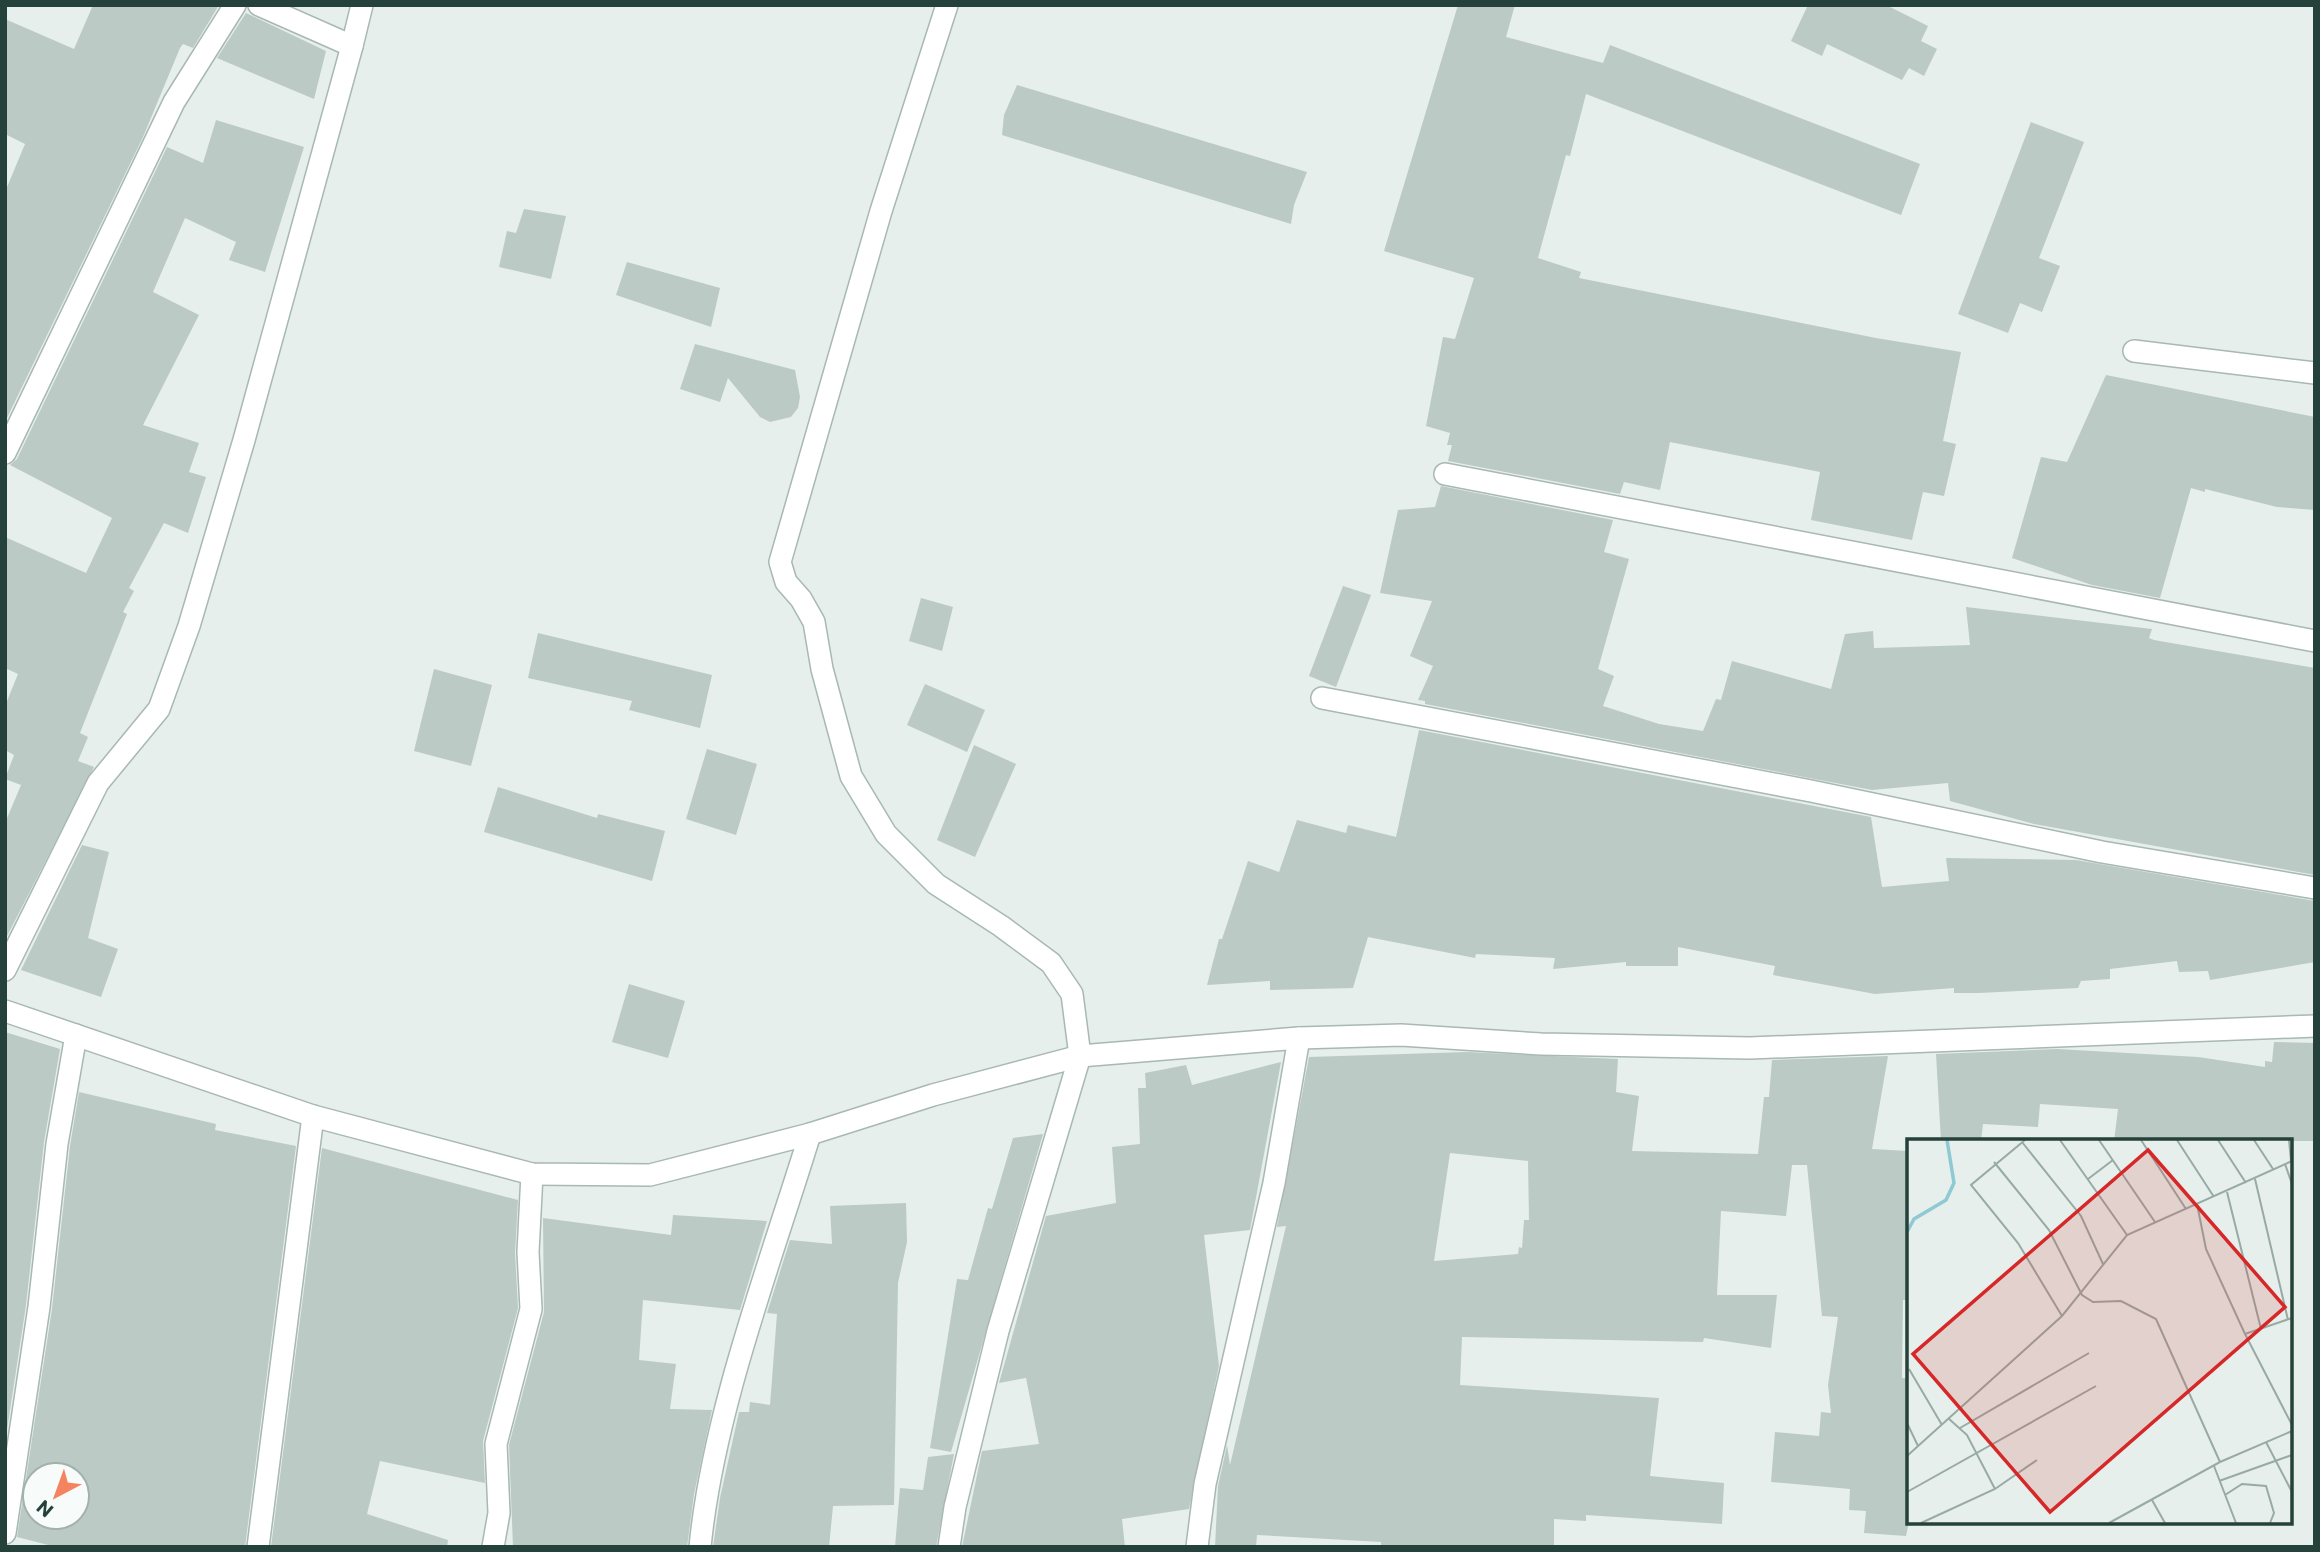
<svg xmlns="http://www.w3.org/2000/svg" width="2320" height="1552" font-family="Commissioner,sans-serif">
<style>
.building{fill:#bbcac4;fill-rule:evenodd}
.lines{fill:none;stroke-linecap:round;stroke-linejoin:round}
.minor-casing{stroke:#a8b8b2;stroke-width:24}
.minor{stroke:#fff;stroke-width:21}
.inset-river{fill:none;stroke:#8ec9d4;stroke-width:3.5}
.inset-road{fill:none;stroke:#98aaa4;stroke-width:2}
.view{fill:#d62828;fill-opacity:0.15;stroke:#d62828;stroke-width:3.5}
.inset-edge{fill:none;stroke:#24423a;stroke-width:3.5}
</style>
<rect width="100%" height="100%" fill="#e6efeb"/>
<!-- building -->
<g class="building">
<polygon points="93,5 219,5 193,48 183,44 180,48 143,137 5,422 5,192 25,144 5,134 5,19 74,49"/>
<polygon points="1458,5 1515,5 1506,37 1603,63 1610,45 1920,164 1901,215 1586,94 1570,156 1566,155 1538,258 1581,272 1579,278 1876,338 1961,352 1943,441 1956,444 1944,496 1923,492 1912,540 1811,520 1820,472 1670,442 1660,490 1624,482 1620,494 1448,461 1452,445 1447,445 1450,433 1426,426 1443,337 1455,339 1474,278 1384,251"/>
<polygon points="1808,5 1886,5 1928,26 1921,41 1937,49 1924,76 1909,68 1902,80 1827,44 1822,56 1791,41"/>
<polygon points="246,13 326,51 314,99 217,58"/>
<polygon points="1017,85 1307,172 1294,205 1291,224 1002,135 1004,115"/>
<polygon points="216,120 304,147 265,272 229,260 236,242 185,218 153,292 199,315 143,425 199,443 189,472 206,477 188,533 164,523 129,588 134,591 123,612 127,614 80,733 88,737 78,761 94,767 5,940 5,823 21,785 5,779 14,755 5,750 5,706 18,674 5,668 5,537 86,573 112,518 10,465 17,459 167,147 203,163"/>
<polygon points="2031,122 2084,142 2039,258 2060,266 2042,312 2020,303 2008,333 1958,314"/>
<polygon points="524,209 566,216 551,279 499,267 507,231 516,233"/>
<polygon points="627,262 720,288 711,327 616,295"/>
<polygon points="695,344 795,370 800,397 798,408 791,417 770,422 760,417 728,378 720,402 680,389"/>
<polygon points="2106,375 2315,417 2315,510 2277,507 2205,489 2205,492 2191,488 2160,598 2092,585 2012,558 2041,457 2067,462"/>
<polygon points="1441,486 1613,520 1604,552 1629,559 1598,669 1614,676 1603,706 1659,724 1703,731 1716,699 1721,700 1732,661 1831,689 1845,634 1873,631 1874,648 1970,645 1966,607 2152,629 2149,638 2154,640 2315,668 2315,875 2034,824 1950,801 1948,783 1872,790 1425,704 1425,701 1418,700 1433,666 1410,656 1432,601 1380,593 1398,510 1435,507"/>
<polygon points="1343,586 1371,595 1336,687 1309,676"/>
<polygon points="921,598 953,607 942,651 909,641"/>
<polygon points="538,633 712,675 700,728 629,710 632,701 528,678"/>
<polygon points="434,669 492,685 471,766 414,751"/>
<polygon points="925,684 985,710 967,752 907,725"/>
<polygon points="1419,730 1871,817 1882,887 1949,881 1946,858 2076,860 2315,901 2315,962 2210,980 2208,971 2179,972 2177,961 2110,969 2110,979 2081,981 2078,988 1979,993 1954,993 1954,988 1875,994 1773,975 1775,966 1678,947 1678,966 1626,966 1626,962 1553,969 1555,958 1476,954 1475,958 1368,937 1353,988 1270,990 1270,981 1207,985 1219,939 1222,939 1248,861 1279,872 1297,820 1346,833 1348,825 1396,837"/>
<polygon points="974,745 1016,764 975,857 937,840"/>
<polygon points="707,749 757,764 736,835 686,819"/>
<polygon points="498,787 597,818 598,814 665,831 652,881 484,832"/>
<polygon points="82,845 109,852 88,938 118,949 101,997 21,970"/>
<polygon points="629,984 685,1001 668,1058 612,1042"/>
<polygon points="5,1032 60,1049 44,1142 26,1305 5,1443"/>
<polygon points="2274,1042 2315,1043 2315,1141 2114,1141 2118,1109 2040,1104 2038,1127 1983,1124 1981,1141 1941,1141 1936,1054 2057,1049 2198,1057 2265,1067 2265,1061 2272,1062"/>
<path d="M1467,1052L1618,1059L1616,1092L1639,1096L1632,1151L1758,1154L1764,1097H1769L1772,1060L1888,1056L1872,1149L1909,1151V1300H1903L1902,1378H1909V1522L1906,1536L1864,1533L1866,1511L1849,1510L1850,1489L1771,1482L1775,1432L1819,1436L1821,1412L1831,1413L1828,1385L1838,1317L1822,1316L1807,1165H1792L1786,1216L1721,1211L1717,1295H1777L1771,1348L1704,1338L1703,1342L1462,1337L1460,1385L1659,1398L1650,1476L1724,1483L1722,1524L1586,1515V1521L1554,1519V1547H1381V1542L1257,1535L1256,1547H1215L1218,1486L1227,1445L1230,1465L1286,1226L1277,1227L1309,1057ZM1450,1153L1528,1161L1529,1220H1524L1522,1248L1519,1247L1518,1254L1434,1261Z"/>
<polygon points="1281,1062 1250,1230 1204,1235 1219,1366 1189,1509 1122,1519 1125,1547 962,1547 982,1451 1039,1444 1026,1378 999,1383 1046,1216 1116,1203 1112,1147 1140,1144 1138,1088 1146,1088 1145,1073 1186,1065 1192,1085"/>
<path d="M79,1092L216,1124L215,1130L296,1146L245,1547H56L17,1537L52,1309L70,1146ZM35,1475H77V1517H35Z"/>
<polygon points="1043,1134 951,1452 930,1448 957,1279 968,1280 988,1208 992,1209 1013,1138"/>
<polygon points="322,1148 518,1200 515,1253 518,1308 483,1441 485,1483 380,1461 367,1514 448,1540 447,1547 271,1547"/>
<polygon points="906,1203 907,1242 898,1283 894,1505 833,1506 829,1547 713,1547 720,1498 739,1412 749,1412 750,1402 770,1405 777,1314 767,1313 790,1240 832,1244 830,1206"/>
<polygon points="673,1215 767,1221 740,1310 643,1300 639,1360 676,1364 670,1409 712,1410 694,1494 687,1547 513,1547 509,1445 544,1312 543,1218 671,1235"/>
<polygon points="954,1454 936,1547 895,1547 900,1488 923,1490 928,1457"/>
</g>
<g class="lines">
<defs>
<g id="minor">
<polyline points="947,5 881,211 780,562 786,582 801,599 814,622 822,669 851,776 886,834 936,884 1001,926 1051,963 1072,994 1080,1056 998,1331 955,1507 949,1547"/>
<polyline points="352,46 362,5"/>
<polyline points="2134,351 2315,373"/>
<polyline points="5,453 174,102 235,5"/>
<polyline points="1445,474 2315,641"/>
<polyline points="1322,698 1811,791 2102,852 2315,888"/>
<polyline points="5,970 98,783 159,709 189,626 244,440 352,46 259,5"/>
<polyline points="5,1011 313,1116 532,1174 650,1175 810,1134 933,1095 1080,1056 1299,1038 1401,1035 1541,1044 1750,1048 2315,1026"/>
<polyline points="5,1533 39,1307 57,1144 76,1035"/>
<polyline points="258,1547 313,1116"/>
<polyline points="493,1547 499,1513 496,1444 531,1309 528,1252 532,1174"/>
<path d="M700,1547C713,1413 770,1264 810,1134"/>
<polyline points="1197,1547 1205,1484 1274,1183 1299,1038"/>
</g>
</defs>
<!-- minor casing -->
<use href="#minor" class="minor-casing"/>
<!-- minor -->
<use href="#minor" class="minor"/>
</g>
<!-- overview -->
<g transform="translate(1907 1139)">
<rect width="385" height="385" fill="#e6efeb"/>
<path class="inset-river" d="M0,93L7,80L39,61L47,44L40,1"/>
<path class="inset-road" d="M118,1L64,46L111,104L155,177M153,1L220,96M192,1L248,83M234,1L279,70M270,1L307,58M311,1L339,44M347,1L366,30M382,1L384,22M115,3L174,77L196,125M87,23L142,91L175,156L186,163L214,162L249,180L313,323M378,25L385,45M181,40L206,21M348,40L381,181M320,53L354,190M290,65L299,110L338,195L385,179M338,195L385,286M2,230L35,286M41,279L60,296L88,350M0,284L11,307M53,289L182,214M359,303L385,353M0,317L155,177L220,96L385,22M307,327L329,384M312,342L385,316M0,353L189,247M318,356L335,345L359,347L367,374L363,384M245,361L258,384M14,384L88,350L130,321M202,384L313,323L385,292"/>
<path class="view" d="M241,11L378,168L143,373L6,215Z"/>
<rect width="385" height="385" class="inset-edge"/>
</g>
<!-- border -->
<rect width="2320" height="1552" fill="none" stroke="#24423a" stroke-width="14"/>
<!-- north arrow -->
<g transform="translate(56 1496) rotate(221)"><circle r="33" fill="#f7fbf9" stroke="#a3b1ad" stroke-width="2"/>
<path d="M0-5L12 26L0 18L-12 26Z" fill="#f4845f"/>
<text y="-10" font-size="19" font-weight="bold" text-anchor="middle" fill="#24423a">N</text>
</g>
</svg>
